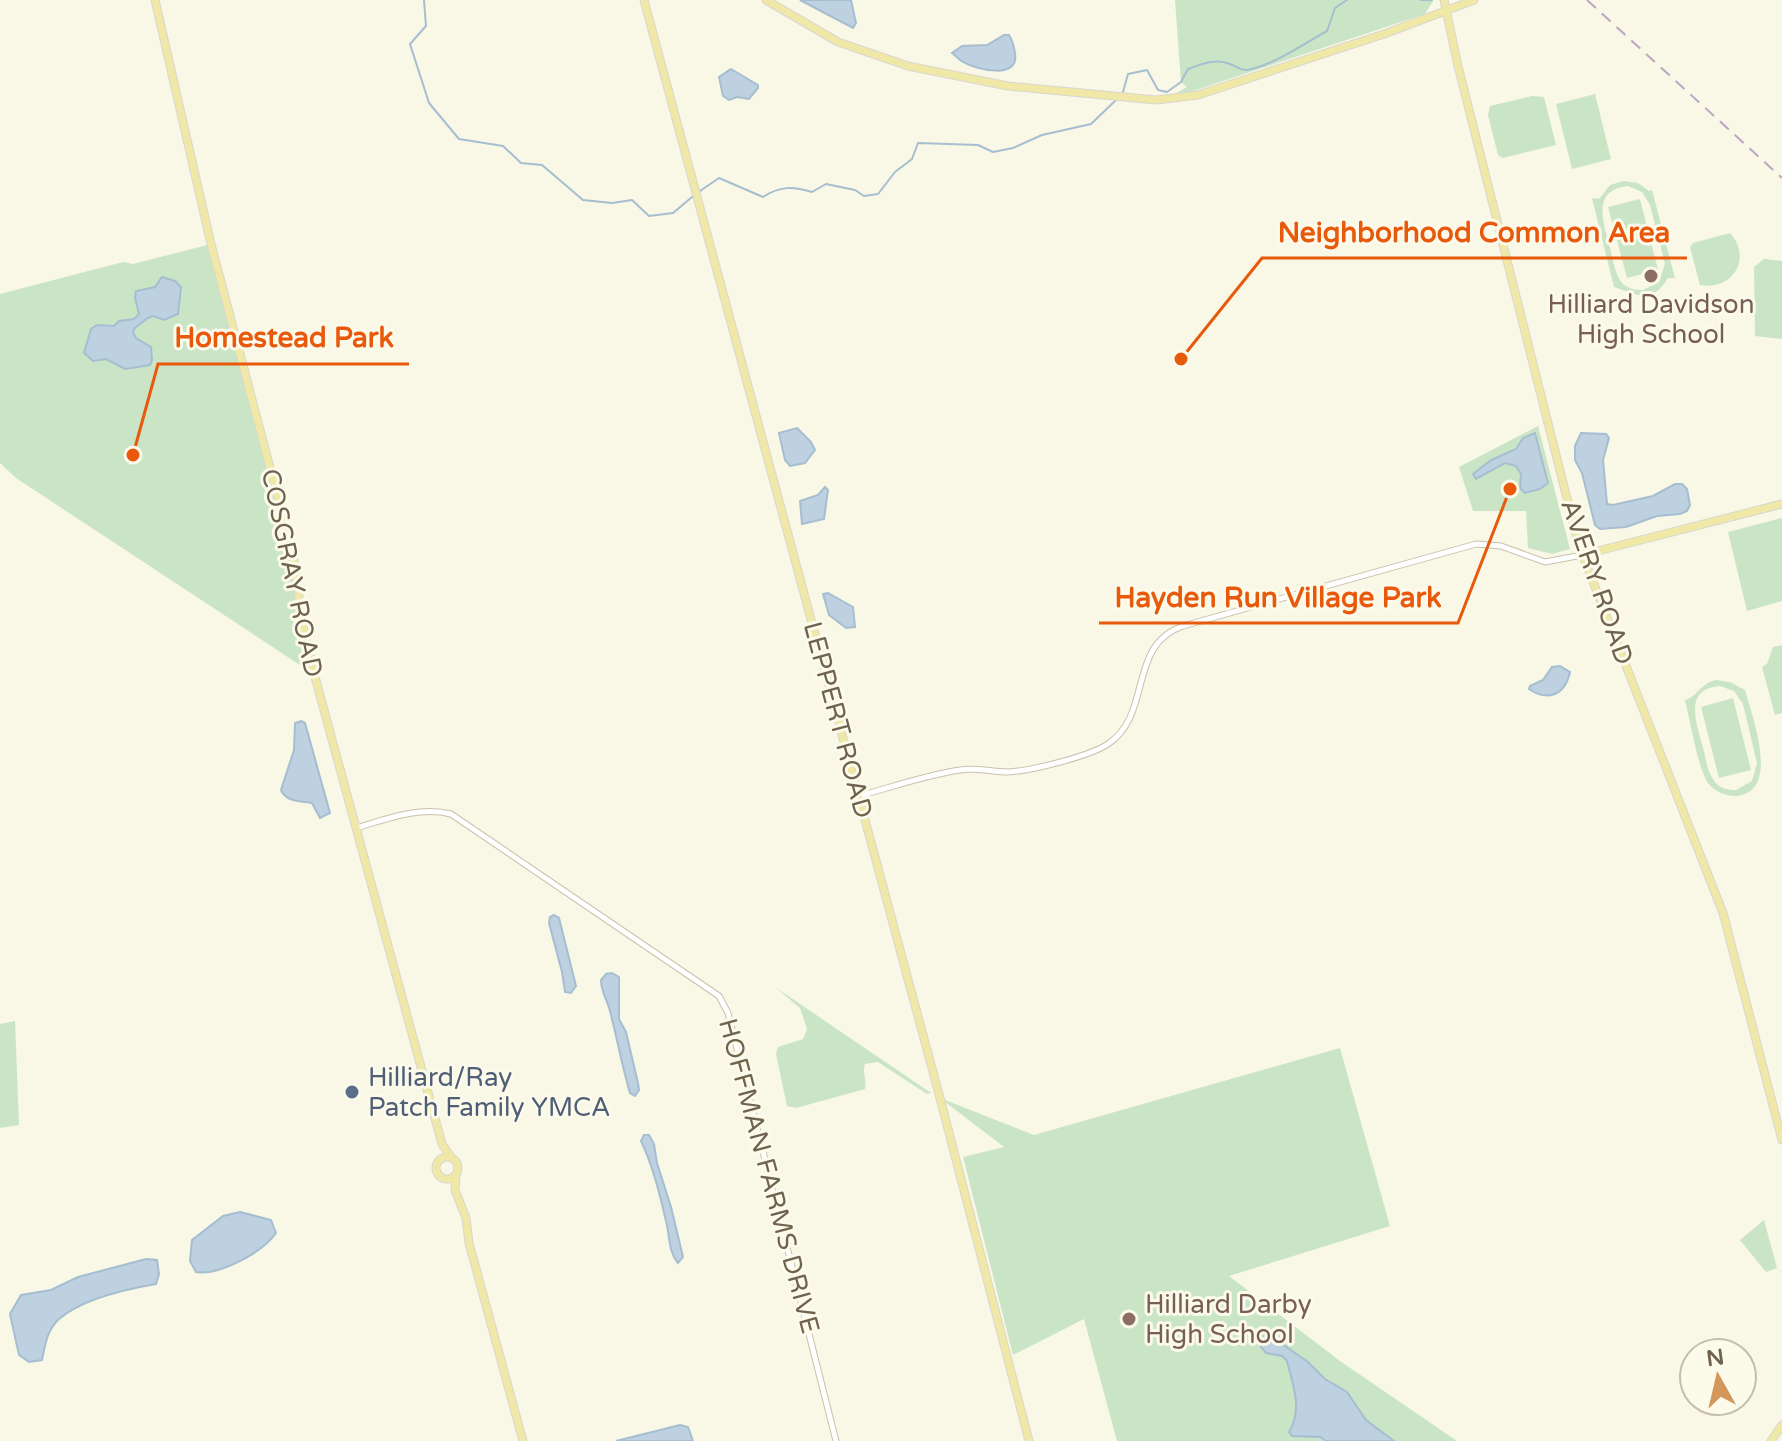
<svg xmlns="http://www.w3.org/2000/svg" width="1782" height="1441" font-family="'Varela Round',sans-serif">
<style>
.green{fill:#cae5c6;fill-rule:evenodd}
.water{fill:#bdd1e0;stroke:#a5bed0;stroke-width:2}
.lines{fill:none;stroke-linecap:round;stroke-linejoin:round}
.stream{stroke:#a5bed0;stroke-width:2}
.minor-casing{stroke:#c9c1ad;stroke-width:7}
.major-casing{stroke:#dad6d1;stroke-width:9}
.minor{stroke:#fff;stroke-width:5}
.major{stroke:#efe8a7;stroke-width:7}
.rail{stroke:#bca6c1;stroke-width:2;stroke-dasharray:12 8;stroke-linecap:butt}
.education-dot{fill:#8d6e63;stroke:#fcfaeb;stroke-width:3}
.service-dot{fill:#5c6f8a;stroke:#fcfaeb;stroke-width:3}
.labels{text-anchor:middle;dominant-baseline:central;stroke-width:6;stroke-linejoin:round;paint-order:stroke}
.education-label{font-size:26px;fill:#785e54;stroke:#fcfaeb}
.street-label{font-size:26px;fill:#6f634e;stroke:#fcfaeb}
.service-label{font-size:26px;fill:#4e5e75;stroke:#fcfaeb;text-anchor:start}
.leader{fill:none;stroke:#e8590c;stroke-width:3}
.callout-dot{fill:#e8590c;stroke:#fcfaeb;stroke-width:3}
.callout-label{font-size:28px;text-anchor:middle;font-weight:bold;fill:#e8590c;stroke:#fcfaeb;stroke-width:6;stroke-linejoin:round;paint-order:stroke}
</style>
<rect width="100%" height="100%" fill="#f9f7e6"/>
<!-- green -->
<g class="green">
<polygon points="1175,0 1432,0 1433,1 1425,14 1178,96 1173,95 1187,87 1181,82"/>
<polygon points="1595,94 1611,159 1572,169 1556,104"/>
<polygon points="1532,96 1544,97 1556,145 1503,158 1498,155 1488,115 1490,106"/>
<path d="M1624,181L1638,183L1649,191L1652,190L1675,278H1668C1651,306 1636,294 1614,287L1592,198L1599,199L1610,185ZM1628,186L1642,192L1650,205L1665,264L1659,282L1643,290C1636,290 1630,289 1624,285C1615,276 1613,260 1610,248C1604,224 1590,190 1628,186Z"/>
<polygon points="1640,199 1658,270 1627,278 1608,207"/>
<path d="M1730,233C1753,259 1732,291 1700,285L1690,247L1693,243Z"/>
<polygon points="211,244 293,555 308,653 306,669 16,478 0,463 0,294 123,262 133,264"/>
<polygon points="1764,259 1782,261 1782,339 1755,336 1754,267"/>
<polygon points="1538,426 1570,549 1552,554 1528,548 1526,511 1473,511 1459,467"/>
<polygon points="1782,518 1782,601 1747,611 1728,532"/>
<polygon points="1782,645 1782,713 1775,715 1762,667 1767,664 1773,647"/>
<path d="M1716,680L1730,682L1745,690C1752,717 1782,793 1735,796C1725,796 1714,791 1708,783C1698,768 1690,720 1685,700C1697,697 1701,683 1716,680ZM1720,686L1734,691L1743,704L1757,763L1752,781L1736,790C1726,790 1718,788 1713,779C1707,771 1706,758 1703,748C1697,724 1682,689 1720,686Z"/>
<polygon points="1733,698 1751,770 1719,778 1701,707"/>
<path d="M775,987L931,1093L927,1094L878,1062L865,1064C862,1073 867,1080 865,1089L796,1108L787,1106L776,1054L778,1047L803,1039L807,1029L800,1008Z"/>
<polygon points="15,1021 19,1125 0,1128 0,1024"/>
<polygon points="1340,1048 1390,1226 1229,1276 1340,1361 1457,1441 1117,1441 1084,1319 1013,1355 963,1157 1004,1147 940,1098 1034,1135"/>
<polygon points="1764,1220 1777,1268 1766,1272 1740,1240"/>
</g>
<!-- water -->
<g class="water">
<polygon points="800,0 851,0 856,23 853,28"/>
<path d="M1004,35H1009C1013,41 1014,46 1015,53C1020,80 977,70 963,62C959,60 956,56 952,53L962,46L987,45Z"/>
<polygon points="731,69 758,85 758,88 749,99 737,97 729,100 723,96 719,77"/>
<polygon points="162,277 175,281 181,287 178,314 164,320 153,316 148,318 135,328 133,332 136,338 151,347 152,360 150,365 125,369 106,359 93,361 84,353 91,329 97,325 114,326 119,321 134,319 139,314 135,298 136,291 155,287"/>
<polygon points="797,428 811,442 815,450 805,463 790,466 785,460 779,433"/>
<polygon points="1535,433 1548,483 1540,489 1525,493 1520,488 1521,474 1516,466 1505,463 1476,479 1473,474 1491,460 1516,449 1523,438"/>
<polygon points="1581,433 1606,434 1609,438 1603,460 1607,504 1613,505 1653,496 1675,484 1682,484 1687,489 1690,505 1687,511 1680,514 1657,516 1626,527 1600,529 1595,525 1582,473 1575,460 1575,446"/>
<polygon points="825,487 828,490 824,519 802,524 800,501 818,495"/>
<polygon points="828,593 853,607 855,627 846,628 829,615 823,594"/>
<path d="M1560,666L1570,672C1565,695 1548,702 1529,689L1530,686L1543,680L1552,667Z"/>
<path d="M301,721L305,723L330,813L320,818L312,803C301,801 286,802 281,790L294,750L295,723Z"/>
<polygon points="554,915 559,918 576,986 571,993 565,992 562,972 549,923 550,917"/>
<path d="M612,973L619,977V1019L626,1032L638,1083L639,1090L635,1096L630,1093C622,1066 617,1038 610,1011C607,999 601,992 601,980L606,974Z"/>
<path d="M644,1135H649L654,1144L657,1163L671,1207L683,1257L678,1263C668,1251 670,1236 666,1221C660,1195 653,1166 641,1141Z"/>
<path d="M240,1212L271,1220L276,1233C263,1252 219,1276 196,1272L190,1261L192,1240L223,1216Z"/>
<path d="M146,1259L157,1260L159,1274L156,1284C127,1289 82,1299 59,1319C47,1330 45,1345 42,1360L29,1362L19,1355L10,1314L21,1295L51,1290L78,1277Z"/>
<path d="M1262,1330L1308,1362L1325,1379L1347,1392L1366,1420L1394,1441H1326L1320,1437L1292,1436L1289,1432C1303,1409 1293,1385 1287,1361L1282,1356L1266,1353L1261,1347Z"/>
<polygon points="680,1425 688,1427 693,1441 616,1441"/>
</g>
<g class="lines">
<!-- stream -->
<g class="stream">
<polyline points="424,0 426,26 410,44 429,103 459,139 503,146 521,163 542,165 583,200 612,203 632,200 649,216 673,213 692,197"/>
<polyline points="1421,0 1432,0"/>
<path d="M1123,92L1128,74L1147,70L1158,90L1167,92L1181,82L1188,69C1202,64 1216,58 1230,64C1237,66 1240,71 1247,70C1272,66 1305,43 1327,31L1335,8L1347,0"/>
<path d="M700,191L719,178L763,197C780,186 792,186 812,192L826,184L855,190L864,196L878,194L895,172L912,159L918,143L978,145L993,152L1013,148L1042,135L1091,124L1116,100"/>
</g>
<defs>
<g id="minor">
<path d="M859,796C892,787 926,775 960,770C976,767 992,772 1008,772C1031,771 1090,756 1108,744C1153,714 1127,645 1183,626L1476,544L1501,546L1545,562L1582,555"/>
<path d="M356,828C387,819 419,806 451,814L719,996L728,1013L836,1441"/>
</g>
<g id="major">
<polyline points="155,0 211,244 293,555 303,626 315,677 442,1144 451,1157"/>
<polyline points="644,0 940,1098 1029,1441"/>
<polyline points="766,0 838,42 908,66 1008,86 1156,100 1198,95 1387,33 1474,0"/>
<polyline points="1444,0 1458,66 1579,546 1723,913 1782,1140"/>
<polyline points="1582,555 1782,504"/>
<circle cx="447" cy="1168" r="11"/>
<polyline points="456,1175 455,1190 466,1218 469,1243 523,1441"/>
<polyline points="1771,1441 1782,1425"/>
</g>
</defs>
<!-- minor casing -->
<use href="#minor" class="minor-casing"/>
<!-- major casing -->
<use href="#major" class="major-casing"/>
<!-- minor -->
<use href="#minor" class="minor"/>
<!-- major -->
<use href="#major" class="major"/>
<!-- rail -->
<polyline class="rail" points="1587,0 1782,178"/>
</g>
<!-- markers -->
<g class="education-dot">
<circle cx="1651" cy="276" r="8"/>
<circle cx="1129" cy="1319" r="8"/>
</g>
<circle class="service-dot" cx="352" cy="1092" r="8"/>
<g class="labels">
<!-- education labels -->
<g class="education-label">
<text x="1651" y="304">Hilliard Davidson<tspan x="1651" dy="30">High School</tspan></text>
<text x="1145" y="1304" text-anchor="start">Hilliard Darby<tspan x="1145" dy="30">High School</tspan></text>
</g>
<!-- street labels -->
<g class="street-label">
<text transform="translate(292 573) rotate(78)">COSGRAY ROAD</text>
<text transform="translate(1597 582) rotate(71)">AVERY ROAD</text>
<text transform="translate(838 720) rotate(75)">LEPPERT ROAD</text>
<text transform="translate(769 1176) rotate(75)">HOFFMAN FARMS DRIVE</text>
</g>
<!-- service labels -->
<g class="service-label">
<text x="368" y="1077">Hilliard/Ray<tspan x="368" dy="30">Patch Family YMCA</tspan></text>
</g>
</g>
<!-- callouts -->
<path class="leader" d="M1181 359L1262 258H1687M133 455L158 364H409M1510 489L1458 623H1099"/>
<g class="callout-dot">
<circle cx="1181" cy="359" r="8"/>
<circle cx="133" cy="455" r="8"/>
<circle cx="1510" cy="489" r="8"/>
</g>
<g class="callout-label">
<text x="1474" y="242">Neighborhood Common Area</text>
<text x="284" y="347">Homestead Park</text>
<text x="1278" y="607">Hayden Run Village Park</text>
</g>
<!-- north arrow -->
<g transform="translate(1718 1377) rotate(352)"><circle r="38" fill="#fcfaeb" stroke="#c4beac" stroke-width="2"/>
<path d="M0-6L14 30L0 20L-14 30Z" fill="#d3965b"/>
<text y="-12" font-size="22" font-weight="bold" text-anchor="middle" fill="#6f634e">N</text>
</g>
</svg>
